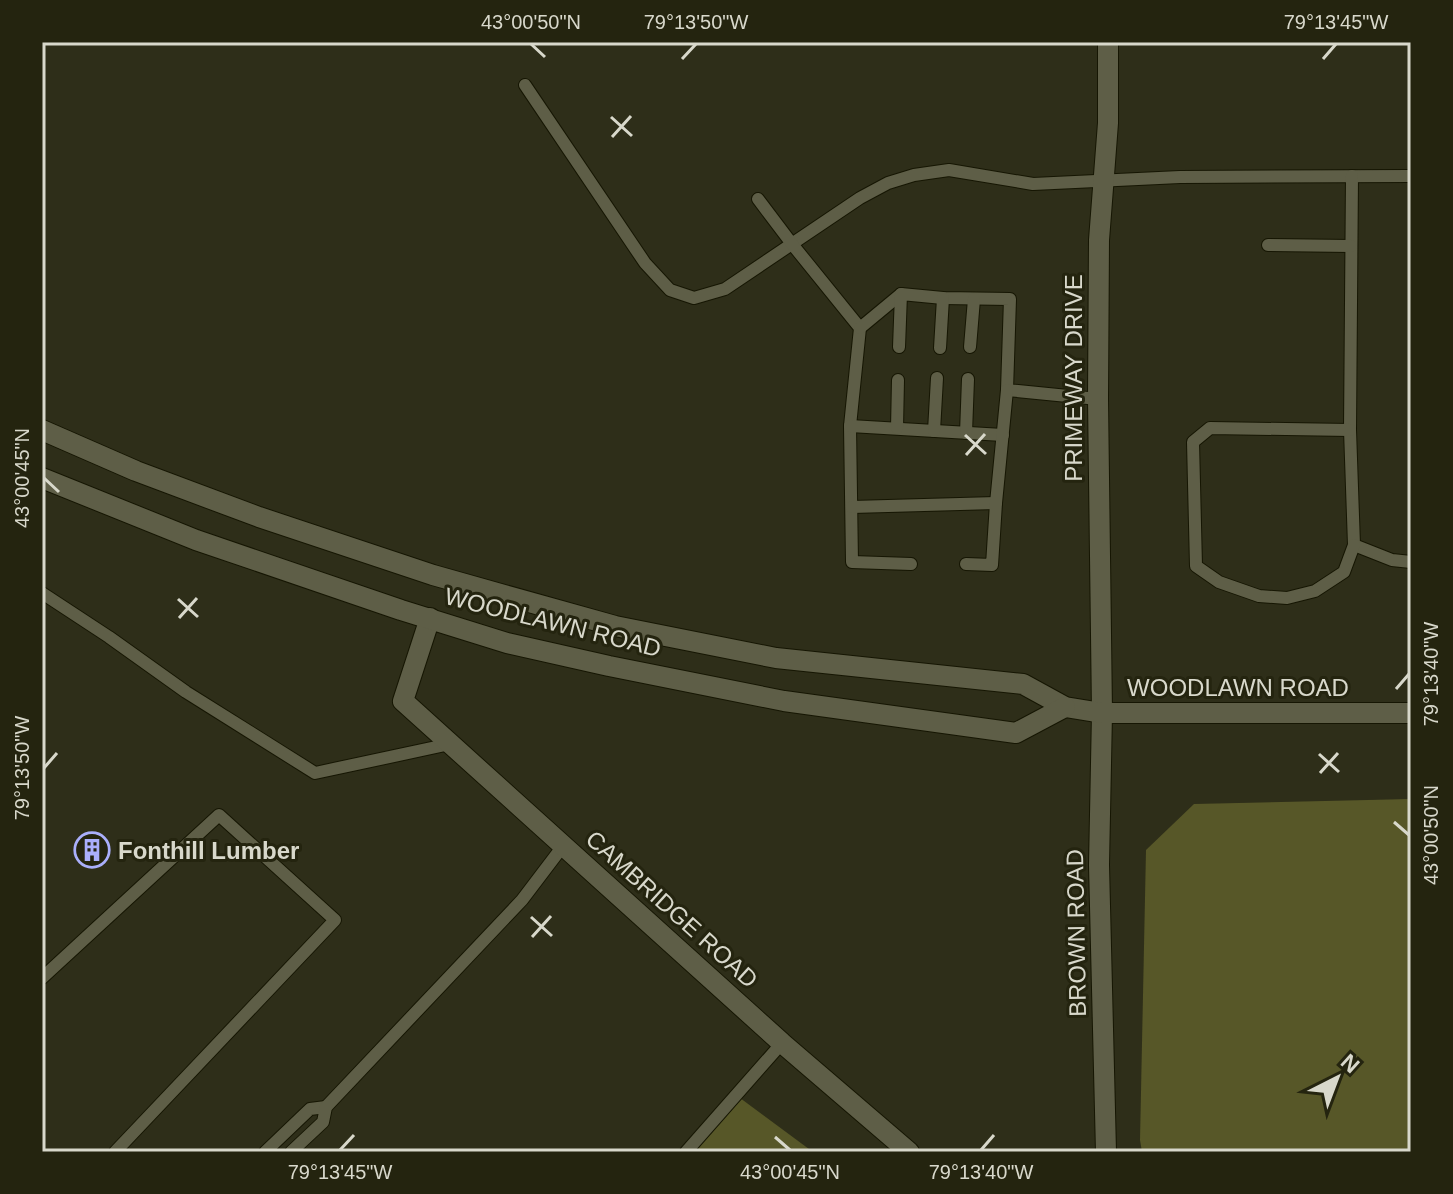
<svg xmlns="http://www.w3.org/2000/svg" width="1453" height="1194" font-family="Helvetica,sans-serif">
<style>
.green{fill:#575728}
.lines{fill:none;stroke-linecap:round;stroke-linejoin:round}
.service-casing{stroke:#161603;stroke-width:14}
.minor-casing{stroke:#161603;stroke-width:22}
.tertiary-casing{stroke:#161603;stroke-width:22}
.secondary-casing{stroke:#161603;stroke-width:22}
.service{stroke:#5e5e47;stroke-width:12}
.minor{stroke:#5e5e47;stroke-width:20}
.tertiary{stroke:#5e5e47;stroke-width:20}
.secondary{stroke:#5e5e47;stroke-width:20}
.ticks{fill:none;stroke:#d8d8cb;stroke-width:3}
.labels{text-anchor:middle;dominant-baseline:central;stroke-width:6;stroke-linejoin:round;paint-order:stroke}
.street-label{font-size:24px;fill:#d8d8cb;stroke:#24240f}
.poi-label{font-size:24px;font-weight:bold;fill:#d8d8cb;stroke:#24240f;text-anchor:start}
.neatline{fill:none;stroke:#d8d8cb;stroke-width:3}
.ticks-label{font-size:20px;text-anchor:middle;fill:#d8d8cb}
</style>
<rect width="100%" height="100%" fill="#2e2e19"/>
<!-- green -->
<g class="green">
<polygon points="1411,799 1411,1152 1142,1152 1140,1140 1146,850 1194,804"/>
<polygon points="736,1095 813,1152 686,1152"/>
</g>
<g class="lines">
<defs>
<g id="service">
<polyline points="525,85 645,263 670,290 694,298 725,289 860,198 888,183 914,175 949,170 1033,184 1180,177 1411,176"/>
<polyline points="1352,176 1350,430 1354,545 1392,560 1411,562"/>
<polyline points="758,199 792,244 860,328 850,426 852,562 911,564"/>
<polyline points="1268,245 1351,246"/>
<polyline points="860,328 901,294"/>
<polyline points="899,347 901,294 943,298 1010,299 1007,390 1098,399"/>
<polyline points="970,347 974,299"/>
<polyline points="940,348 943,298"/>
<polyline points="850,426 1003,435"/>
<polyline points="897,428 898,380"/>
<polyline points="1350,430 1210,428 1193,442 1196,566 1219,582 1259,596 1287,598 1315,591 1344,572 1354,545"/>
<polyline points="934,431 937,378"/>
<polyline points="966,433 968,379"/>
<polyline points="852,507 996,503"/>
<polyline points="966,564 992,565 996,503 1007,390"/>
<polyline points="42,593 109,637 186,692 315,773 450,744"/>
<polyline points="42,978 219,815 335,920 115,1152"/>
<polyline points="265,1152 310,1109 326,1107"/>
<polyline points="291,1152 323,1122 326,1107 522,900 563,846"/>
<polyline points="686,1152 782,1043"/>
</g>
<g id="minor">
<polyline points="430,618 403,701 782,1043 909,1152"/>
<polyline points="1102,713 1098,399 1099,240 1108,123 1108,42"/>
</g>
<polyline id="tertiary" points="1102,713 1099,865 1106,1152"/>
<g id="secondary">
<polyline points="42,430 136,471 259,517 433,575 615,626 776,658 1023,684 1065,707 1102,713 1411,713"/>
<polyline points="42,478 196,540 401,610 507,643 609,666 784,701 1016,733 1065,707"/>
</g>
</defs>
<!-- service casing -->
<use href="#service" class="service-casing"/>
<!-- minor casing -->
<use href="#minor" class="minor-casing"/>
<!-- tertiary casing -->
<use href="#tertiary" class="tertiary-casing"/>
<!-- secondary casing -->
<use href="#secondary" class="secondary-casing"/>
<!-- service -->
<use href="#service" class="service"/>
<!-- minor -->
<use href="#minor" class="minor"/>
<!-- tertiary -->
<use href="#tertiary" class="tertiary"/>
<!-- secondary -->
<use href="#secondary" class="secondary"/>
</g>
<!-- ticks -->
<path class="ticks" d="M531,44L545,57M682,59L696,44M1323,59L1336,44M611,117L632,136M612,137L631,116M965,435L986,454M966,455L985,434M44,478L59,492M178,599L198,617M179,618L197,598M1396,689L1409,674M1319,754L1339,772M44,768L57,753M1320,773L1338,753M1394,822L1409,835M531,917L552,936M532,937L551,916M775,1137L790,1150M340,1150L354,1135M981,1150L994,1135"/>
<!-- icons -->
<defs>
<symbol id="building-ring" viewBox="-11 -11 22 22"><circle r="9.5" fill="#24240f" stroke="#aaaffb" stroke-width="1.5"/><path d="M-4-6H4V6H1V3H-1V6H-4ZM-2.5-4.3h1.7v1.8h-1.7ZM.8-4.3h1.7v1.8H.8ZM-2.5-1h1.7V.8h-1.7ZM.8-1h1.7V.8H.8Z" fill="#aaaffb"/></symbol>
</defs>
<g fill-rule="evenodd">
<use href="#building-ring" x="72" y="830" width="40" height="40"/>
</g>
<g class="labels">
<!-- street labels -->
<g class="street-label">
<text transform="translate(1073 378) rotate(-90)">PRIMEWAY DRIVE</text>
<text transform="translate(553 622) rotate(14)">WOODLAWN ROAD</text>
<text x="1238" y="687">WOODLAWN ROAD</text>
<text transform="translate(672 909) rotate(42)">CAMBRIDGE ROAD</text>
<text transform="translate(1076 933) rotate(-91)">BROWN ROAD</text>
</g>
<!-- poi labels -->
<g class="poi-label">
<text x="118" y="850">Fonthill Lumber</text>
</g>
</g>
<!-- border -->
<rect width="1453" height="1194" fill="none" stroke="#24240f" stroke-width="88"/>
<!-- north arrow -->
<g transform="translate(1337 1078) rotate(42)" stroke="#24240f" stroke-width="6" paint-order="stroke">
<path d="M0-6L14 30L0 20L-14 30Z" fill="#d8d8cb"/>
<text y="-12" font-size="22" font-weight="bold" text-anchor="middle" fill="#d8d8cb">N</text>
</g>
<rect x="44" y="44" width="1365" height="1106" class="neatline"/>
<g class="ticks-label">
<text x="531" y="29">43°00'50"N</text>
<text x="696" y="29">79°13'50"W</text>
<text x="1336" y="29">79°13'45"W</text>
<text transform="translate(22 478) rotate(-90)" y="7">43°00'45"N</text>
<text transform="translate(1431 674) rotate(-90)" y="7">79°13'40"W</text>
<text transform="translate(22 768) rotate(-90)" y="7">79°13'50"W</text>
<text transform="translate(1431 835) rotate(-90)" y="7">43°00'50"N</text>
<text x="340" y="1179">79°13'45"W</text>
<text x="790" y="1179">43°00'45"N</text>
<text x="981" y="1179">79°13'40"W</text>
</g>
</svg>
